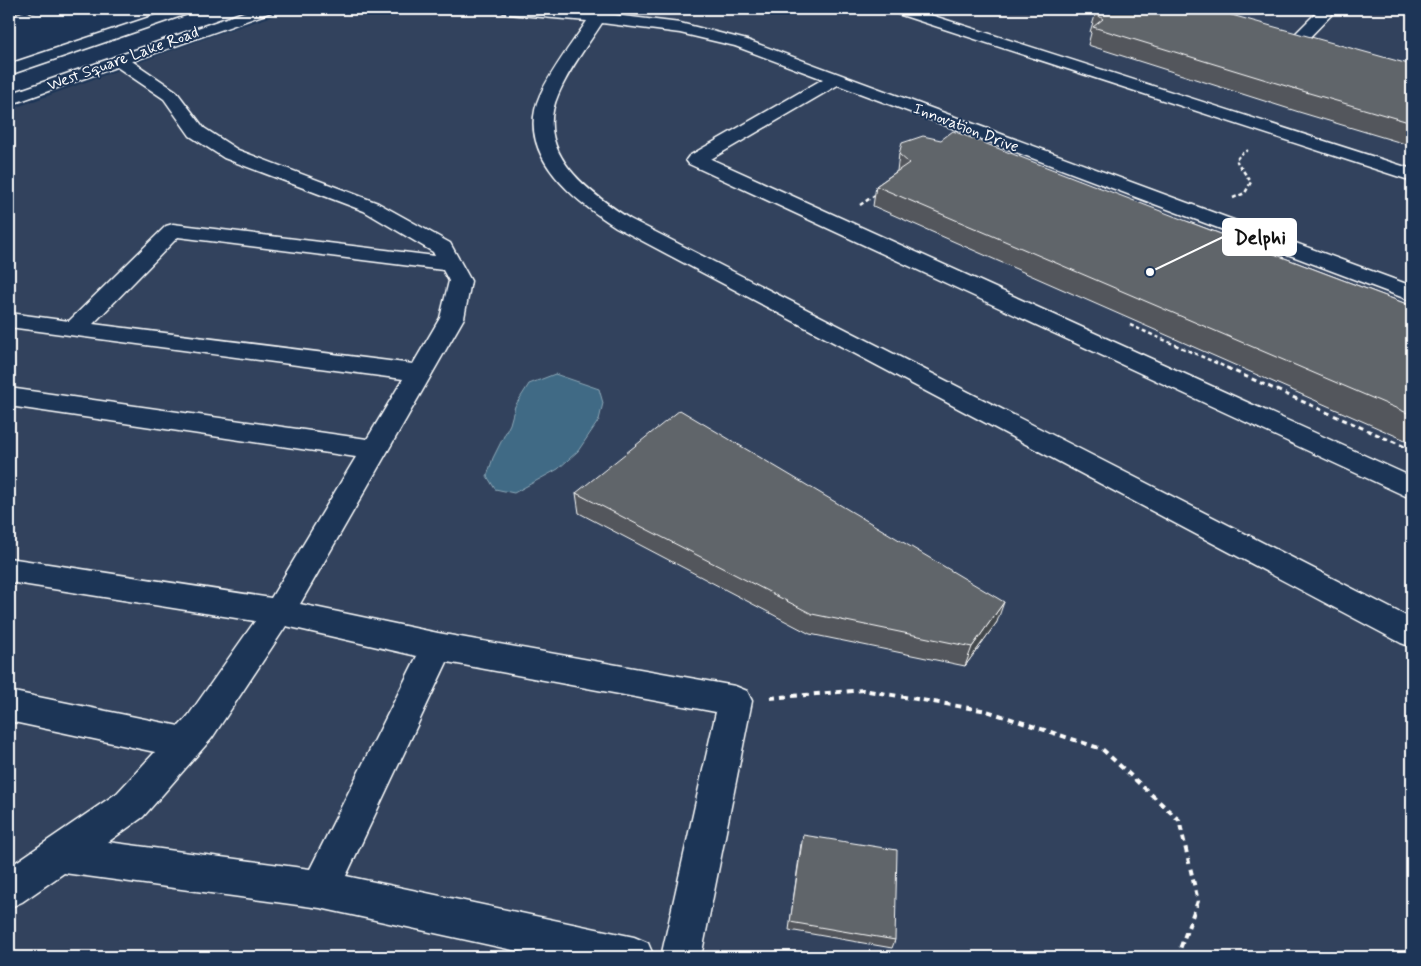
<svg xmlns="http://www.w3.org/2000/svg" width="1421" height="966" font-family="Mynerve,sans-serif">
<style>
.built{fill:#31435d}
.water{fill:#3f6a85;stroke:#8ca6b6}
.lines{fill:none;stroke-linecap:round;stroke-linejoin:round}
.minor-casing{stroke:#fff;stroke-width:3}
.major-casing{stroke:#fff;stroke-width:3}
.path-far3{stroke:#fff;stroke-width:2;stroke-dasharray:3 2.5;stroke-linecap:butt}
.path-far2{stroke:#fff;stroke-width:2.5;stroke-dasharray:4 3;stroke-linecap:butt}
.path-far1{stroke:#fff;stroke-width:3;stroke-dasharray:5 4;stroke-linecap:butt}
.path{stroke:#fff;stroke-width:4;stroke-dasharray:6 5;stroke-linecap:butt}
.minor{fill:#1d3557;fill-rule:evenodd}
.major{fill:#1d3557;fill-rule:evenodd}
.wall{fill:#53575c;stroke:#fff}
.shaded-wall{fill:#43474b;stroke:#fff}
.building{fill:#60656b;stroke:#fff}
.labels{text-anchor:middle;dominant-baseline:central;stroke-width:4;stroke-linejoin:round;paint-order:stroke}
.far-street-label{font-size:16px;fill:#fff;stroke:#1d3557}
.leader{fill:none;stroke:#fff;stroke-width:2}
.callout-dot{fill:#fff;stroke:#1d3557;stroke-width:2}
.callout{fill:#fff;stroke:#fff;stroke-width:2}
.callout-label{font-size:21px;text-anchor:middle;font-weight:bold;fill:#111}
</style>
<rect width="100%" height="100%" fill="#1d3557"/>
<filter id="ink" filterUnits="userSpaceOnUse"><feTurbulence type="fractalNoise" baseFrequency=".02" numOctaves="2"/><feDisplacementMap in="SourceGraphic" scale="10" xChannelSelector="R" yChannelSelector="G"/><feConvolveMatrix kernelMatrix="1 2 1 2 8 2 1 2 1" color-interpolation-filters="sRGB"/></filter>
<g filter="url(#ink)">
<!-- built -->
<polygon class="built" points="295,9 1412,9 1412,957 9,957 9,110 217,34"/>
<!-- water -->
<polygon class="water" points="555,374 599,389 603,403 599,420 578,451 558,469 514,493 495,489 487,476 493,458 510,424 515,406 529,384"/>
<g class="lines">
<defs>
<g id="minor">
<path d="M500,9H554L592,12L594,9H610L607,14L680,23L747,40L1412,286V301L838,85L711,159L1412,477V499L689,164L686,160L689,156L823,79L735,46L680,33L602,23C587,46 569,69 558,95C533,152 588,192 630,219L1412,619V647L1401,643L616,227C573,200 514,153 540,95C552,69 571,45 587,21L508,14L503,12Z"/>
<polygon points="889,9 912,9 1412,169 1412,181 892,12"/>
<polygon points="1320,9 1337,9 1303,44 1297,46 1264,36 1262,33 1264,30 1270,28 1294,35"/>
<path d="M120,56L126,57L176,91L204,128L238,150L378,203L450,243L471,281L464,318L300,604L438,633L735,686L747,691L752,701L701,957H661L716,712L447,662L346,876L634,937L648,943L654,957H545L320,908L64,873L22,902L9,908V867L117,793L155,752L9,721V691L179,726L188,716L255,621L9,582V558L271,598L356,457L9,406V388L367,439L403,379L9,327V313L69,321L166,226L173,224L435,256L433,252L364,211L224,158L190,136L164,99L114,65L112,61L114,57ZM178,237L443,270L449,281L440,318L413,364L93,324ZM286,626L417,656L310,869L108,842L143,817L212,738Z"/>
</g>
<g id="major">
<polygon points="174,9 196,9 193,12 9,75 9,64"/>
<polygon points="252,9 274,9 271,12 9,105 9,94"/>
</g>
</defs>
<!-- minor casing -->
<use href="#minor" class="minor-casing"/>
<!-- major casing -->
<use href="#major" class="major-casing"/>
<!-- path-far3 -->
<polyline class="path-far3" points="1238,163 1236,160 1241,154 1250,149"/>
<!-- path-far2 -->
<g class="path-far2">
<polyline points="1233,198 1245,193 1251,182 1237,162"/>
<polyline points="860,205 878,193"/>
<polyline points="1130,325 1230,369"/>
</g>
<!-- path-far1 -->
<polyline class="path-far1" points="1227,368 1412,450"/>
<!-- path -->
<polyline class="path" points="770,698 863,690 987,711 1102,749 1179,820 1198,901 1177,957"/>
<!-- minor -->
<use href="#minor" class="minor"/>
<!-- major -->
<use href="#major" class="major"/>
</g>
<!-- wall -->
<g class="wall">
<polygon points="9,9 45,9 31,13 26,10 9,16"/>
<polygon points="1097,9 1412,65 1412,146 1299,112 1088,45 1091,33 1090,32"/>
<polygon points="899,154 1189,222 1412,306 1412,443 873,206 876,186 897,171"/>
<polygon points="576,493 997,622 965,666 810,634 579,513"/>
<polygon points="801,844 895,940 892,948 789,930"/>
</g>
<!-- shaded-wall -->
<g class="shaded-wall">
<polygon points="9,9 26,9 26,10 9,16"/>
<polygon points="29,9 45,9 31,13"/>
<polygon points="1004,602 997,622 965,666 972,647"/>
</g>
<!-- building -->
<g class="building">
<polygon points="1097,9 1210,9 1412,65 1412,123 1309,93 1093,27 1103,19 1095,13"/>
<polygon points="953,131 1189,222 1412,306 1412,415 876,186 909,163 899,154 902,143 923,136 941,140"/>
<polygon points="680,410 1004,602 972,647 812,614 576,493"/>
<polygon points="803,835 897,850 895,940 790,922"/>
</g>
</g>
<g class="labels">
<!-- far-street labels -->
<g class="far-street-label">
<text transform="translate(123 59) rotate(-20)">West Square Lake Road</text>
<text transform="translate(966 128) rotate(21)">Innovation Drive</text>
</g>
</g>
<!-- callouts -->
<path class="leader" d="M1150 272L1223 237"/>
<circle class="callout-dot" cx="1150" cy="272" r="5"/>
<rect class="callout" x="1223" y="219" width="73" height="36" rx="5"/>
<g class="callout-label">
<text x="1260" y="244">Delphi</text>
</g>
<!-- margin -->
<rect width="1421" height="966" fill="none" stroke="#1d3557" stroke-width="30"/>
<rect x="15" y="15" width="1391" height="936" fill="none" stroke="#fff" stroke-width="2" filter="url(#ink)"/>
</svg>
